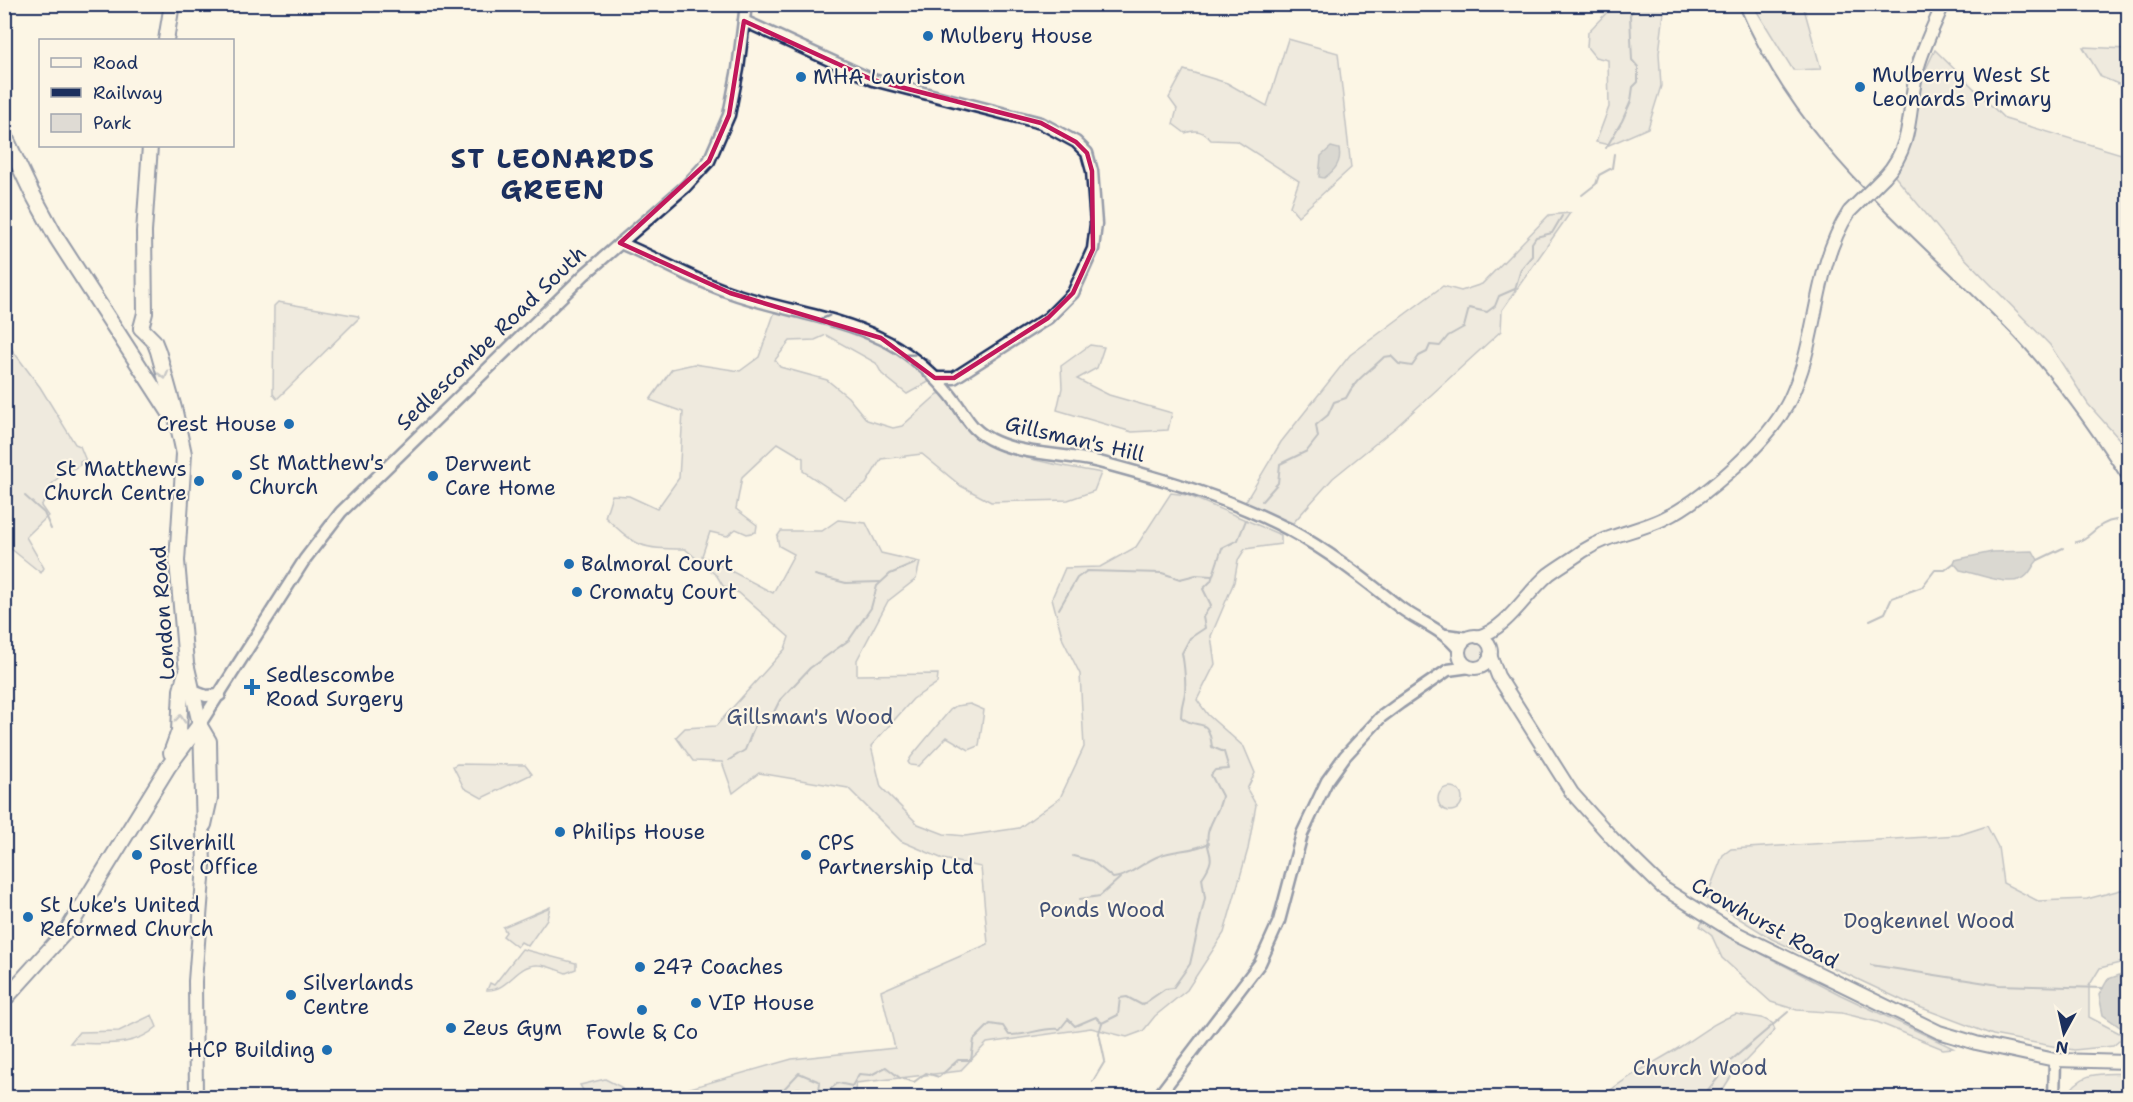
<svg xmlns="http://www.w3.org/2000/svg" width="2133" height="1102" font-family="'Shantell Sans',sans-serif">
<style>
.green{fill:#dfdbd4;stroke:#7d8599;stroke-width:1.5}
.water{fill:#b2b4b8;stroke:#767f94;stroke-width:1.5}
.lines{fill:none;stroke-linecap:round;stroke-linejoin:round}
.stream{stroke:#767f94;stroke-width:2}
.tertiary-casing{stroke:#1b2f5e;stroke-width:15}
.secondary-casing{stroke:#1b2f5e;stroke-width:16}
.primary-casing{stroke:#1b2f5e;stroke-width:18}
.trunk-casing{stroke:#1b2f5e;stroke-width:18}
.tertiary{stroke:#fcf5e5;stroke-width:10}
.secondary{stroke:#fcf5e5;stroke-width:12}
.primary{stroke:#fcf5e5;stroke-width:14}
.trunk{stroke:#fcf5e5;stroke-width:14}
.rail{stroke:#1b2f5e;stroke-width:2}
.secondary-bridge-casing{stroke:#1b2f5e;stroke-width:16;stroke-linecap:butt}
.secondary-bridge{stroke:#fcf5e5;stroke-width:12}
.oneway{stroke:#8c92a2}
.marked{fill:none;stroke:#c2185b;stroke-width:4.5;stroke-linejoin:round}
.poi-dot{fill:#1f6fb2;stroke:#fcf5e5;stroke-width:2}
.labels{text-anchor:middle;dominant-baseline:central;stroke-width:4.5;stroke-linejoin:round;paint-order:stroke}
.poi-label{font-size:21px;fill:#1b2f5e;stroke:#fcf5e5;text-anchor:start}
.street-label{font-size:21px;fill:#1b2f5e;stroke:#fcf5e5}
.park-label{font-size:21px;fill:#425176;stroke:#fcf5e5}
.district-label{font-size:27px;font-weight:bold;letter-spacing:1.5px;fill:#1b2f5e;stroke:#fcf5e5}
</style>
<rect width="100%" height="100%" fill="#fcf5e5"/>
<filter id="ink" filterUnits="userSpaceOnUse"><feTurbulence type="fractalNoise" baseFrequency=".0167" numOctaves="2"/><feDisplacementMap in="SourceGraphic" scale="12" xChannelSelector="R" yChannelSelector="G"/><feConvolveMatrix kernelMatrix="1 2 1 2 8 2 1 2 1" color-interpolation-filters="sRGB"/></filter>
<g filter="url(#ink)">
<!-- green -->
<g class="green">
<polygon points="1614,5 1665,5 1659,53 1661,86 1648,128 1609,145 1596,142 1609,107 1608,60 1595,57 1587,47 1588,32"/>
<polygon points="1753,5 1803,5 1821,69 1793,70"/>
<path d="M1288,39L1338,53L1351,168L1298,216L1290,206L1299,181L1237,141L1211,140C1203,131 1197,129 1185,133L1173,124L1177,109L1169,98L1184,70L1227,83L1267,106Z"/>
<polygon points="2083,47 2128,49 2128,88 2101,77"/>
<polygon points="1935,50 2005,119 2128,156 2128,449 2088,404 2050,345 1951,244 1893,174 1907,156 1923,75"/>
<polygon points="1570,213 1502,310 1501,331 1396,427 1333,478 1293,523 1244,504 1281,442 1350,355 1443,286 1461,291 1482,284 1549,215"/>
<polygon points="278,302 358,316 359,318 277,399 273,394 274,306"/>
<path d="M782,308L887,341L930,361L932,380L907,394L882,374L876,363L826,335L815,340L790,341L775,360L780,367L827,380L848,397L867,420L893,428L902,426L938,394L944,393C950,404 957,419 966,428C1000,459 1057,464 1101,473L1094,491L1068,500L991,502L961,486L922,454L881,459L866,484L845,499L803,471V458L778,443L742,477L736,509L757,525L756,532L747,534L736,529L727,536L710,532L702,556L773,593L794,554L779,546L777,537L781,531H822L838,520L866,523L881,553L920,562L916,579L888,601L857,660V675L938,674L937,683L913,699L871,746L881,787L918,824L944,834L965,836L1019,828L1060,798L1084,747L1080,674L1063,640L1052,598L1065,568L1100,567L1136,547L1171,493L1187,495L1281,535V544L1245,549L1238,560L1234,582L1211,636L1215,664L1197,700L1208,715L1244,747L1255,773L1247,789L1256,805L1248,849L1224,933L1187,990L1155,1016L1143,1031L1127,1037L1091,1028L987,1043L960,1071L856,1083L854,1097H821L815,1092L798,1088L766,1097H659L792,1059L895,1048L881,991L988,944L981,867L943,859L901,841L848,788L759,773L733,793L722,762L693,761L676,737L685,728L716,726L785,649L789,637L739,593L723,586L717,576L685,549C640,549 637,547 605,517L612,495L629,496L657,509L679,478L683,412L650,400L672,369L694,364L740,371L759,357L774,314Z"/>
<path d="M4,339L40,387L75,444L80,446L86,461H80V465C71,471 58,475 52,484C47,491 46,499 41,506L48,516L26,537L44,568L41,573L5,544Z"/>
<polygon points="1090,345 1104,347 1097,368 1077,379 1109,395 1172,413 1168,430 1132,432 1057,410 1062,388 1061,366"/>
<circle cx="1475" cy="652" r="12"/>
<polygon points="970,704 984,710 979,746 969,750 947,737 919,766 910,765 908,762 911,757 950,710 956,706"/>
<polygon points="457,764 525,765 532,774 482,798 464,788 453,766"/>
<circle cx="1450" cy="799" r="12"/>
<polygon points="1987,826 1998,847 2003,883 2038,901 2087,899 2128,888 2128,961 2100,968 2089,986 2089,1017 2125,1036 2113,1046 2074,1050 1993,1035 1906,1002 1772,939 1706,898 1723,855 1731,849 1959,835"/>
<polygon points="550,907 547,919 528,946 521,942 517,947 503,936 506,932 503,927"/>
<polygon points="1703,921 1717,925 1762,954 1841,995 1953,1048 1943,1049 1877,1022 1842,1013 1797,1010 1771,1002 1722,958 1711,934 1700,926"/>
<path d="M522,949L576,963V969L566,973C557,970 547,965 538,965C516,964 509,991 487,990L490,983L494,985Z"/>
<path d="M1736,1014L1762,1018L1772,1023L1775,1030L1732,1075L1718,1097H1602C1628,1075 1651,1065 1680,1047C1699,1035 1714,1022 1736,1014Z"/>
<path d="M152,1015L157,1027C132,1049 101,1043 70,1043L79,1032L119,1031Z"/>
<path d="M2128,1073V1097H2066C2082,1069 2100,1075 2128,1073Z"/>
<polygon points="605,1079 621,1087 626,1097 573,1097 584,1092 580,1085"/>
</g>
<!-- water -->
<g class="water">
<path d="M1331,147L1339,149C1342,163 1334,171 1324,178L1319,177L1321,156Z"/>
<path d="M2033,551L2038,560C2033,565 2032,570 2027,575C2014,590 1976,573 1960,570L1954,563L1955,560L1992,552Z"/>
<polygon points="2128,972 2128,1028 2120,1027 2103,1015 2099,995 2108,979"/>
</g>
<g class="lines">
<!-- stream -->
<g class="stream">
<polyline points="1606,148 1622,121 1631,101 1633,87 1638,82 1638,67 1632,60 1630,15 1636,4"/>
<polyline points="1582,195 1596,184 1599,175 1612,168 1614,154"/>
<polyline points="25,496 44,513 51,529"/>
<path d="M1262,501L1278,483L1280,464L1307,451L1318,437L1316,425L1328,415L1334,402L1346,398C1355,379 1369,372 1384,357L1391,356L1399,364L1412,366L1419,356L1427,352L1430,345L1440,346L1448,336L1464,327L1469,308L1487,312L1495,306L1499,296L1515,289L1521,269L1532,256V243L1536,237L1552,233L1562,216"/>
<path d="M2076,542C2089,540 2097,522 2116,520"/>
<polyline points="2038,560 2063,548"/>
<polyline points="815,575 846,583 880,582"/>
<polyline points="1059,609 1077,578 1087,571 1162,573 1180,579 1196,575 1212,576"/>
<polyline points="1870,620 1885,613 1892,598 1922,587 1935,570 1945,570 1954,563"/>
<polyline points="729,760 745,750 755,725 774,712 780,700 810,668 849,640 871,608 877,586 890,574 916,563"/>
<path d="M1073,856L1092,861L1113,878C1129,877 1143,862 1159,856C1175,849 1192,852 1209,843"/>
<polyline points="1080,899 1100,896 1120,878"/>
<polyline points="1871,965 1999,985 2103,988"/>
<polyline points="1093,1081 1105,1061 1099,1033 1102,1023"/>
<path d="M770,1098L781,1092L799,1073L820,1082L819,1092L829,1090L838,1083L852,1086L859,1074L871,1075L886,1067L900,1078L914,1082L926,1073L939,1077L958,1060H971L974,1040L990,1024L1003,1026L1009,1035C1027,1036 1042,1027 1060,1029L1068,1019L1075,1026L1096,1017L1102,1023L1118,1015L1120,998L1127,997L1142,1005L1165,989L1173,988L1190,964L1205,898L1202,878C1220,852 1204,856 1208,833C1210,822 1220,810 1222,796L1211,775L1215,770L1229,769L1224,752L1212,747C1208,713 1199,732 1181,717C1181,709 1182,704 1184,697C1187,689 1184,663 1182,653L1190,638L1205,628L1203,617L1211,605L1203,589L1211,581L1222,548L1238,540L1246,520"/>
<polyline points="1083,1098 1084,1095"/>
<polyline points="1701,1098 1718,1078 1721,1069 1788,1012"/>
</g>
<defs>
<g id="tertiary">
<polyline points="744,21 873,80 1041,123 1076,142 1087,153 1092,171 1096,224 1093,249 1073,293 1048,318 954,378 935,378"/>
<path d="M620,243C657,258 691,279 729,292C778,310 833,315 880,338C905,349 930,371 947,391C966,412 966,429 996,442C1028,456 1065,453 1099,462C1163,479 1229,498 1288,529C1327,550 1363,578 1398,606C1417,621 1445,630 1459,650"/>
<polyline points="1446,635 1468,638"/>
<polyline points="190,690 206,696 220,695"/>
<polyline points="200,724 305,559 341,512 585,274 685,187 709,161 729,115 738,69 746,4"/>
<polyline points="1157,1098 1260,963 1279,921 1302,834 1327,781 1345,756 1381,717 1400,703 1448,670 1470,667"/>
<polyline points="2054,1098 2055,1060"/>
</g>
<g id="secondary">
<path d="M1885,176C1914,145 1908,108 1917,70C1923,47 1934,26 1943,4"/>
<circle cx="1475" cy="652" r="16"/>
<path d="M1478,637C1508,628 1526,593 1549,574C1560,566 1572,559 1583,551C1609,534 1636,532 1663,519C1701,501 1762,447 1784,410C1792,398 1797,383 1802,368C1818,316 1818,260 1849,212"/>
<polyline points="1490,655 1498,676 1572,793 1613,839 1663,888 1732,931 1939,1032 1976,1043 2055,1060 2128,1062"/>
<polyline points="200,724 210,741 211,798 205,825"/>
<polyline points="196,1098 195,981 204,866 200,724"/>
</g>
<g id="primary">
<polyline points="166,40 172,4"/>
<polyline points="141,328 145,313 144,232 150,146"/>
</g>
<g id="trunk">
<polyline points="4,134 31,191 56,237 169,412"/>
<polyline points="171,753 179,731 181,690 185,675"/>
<polyline points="4,1000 68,929 168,767 200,724 186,663 177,561 184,454 175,412 158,351 154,341 141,328"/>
</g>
</defs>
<!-- tertiary casing -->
<use href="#tertiary" class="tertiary-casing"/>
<!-- secondary casing -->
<use href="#secondary" class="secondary-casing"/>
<!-- primary casing -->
<use href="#primary" class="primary-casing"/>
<!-- trunk casing -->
<use href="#trunk" class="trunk-casing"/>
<!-- tertiary -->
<use href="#tertiary" class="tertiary"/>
<!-- secondary -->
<use href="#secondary" class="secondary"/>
<!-- primary -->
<use href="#primary" class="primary"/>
<!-- trunk -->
<use href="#trunk" class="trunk"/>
<!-- rail -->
<path class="rail" d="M1738,4C1797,143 1898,219 2000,322C2049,370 2091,431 2128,488"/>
<defs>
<polyline id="secondary-bridge" points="1849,212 1885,176"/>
</defs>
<!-- secondary-bridge casing -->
<use href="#secondary-bridge" class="secondary-bridge-casing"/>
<!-- secondary-bridge -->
<use href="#secondary-bridge" class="secondary-bridge"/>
</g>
<!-- one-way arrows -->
<defs><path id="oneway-chevron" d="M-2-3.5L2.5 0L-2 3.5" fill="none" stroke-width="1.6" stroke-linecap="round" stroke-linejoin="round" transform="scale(1.5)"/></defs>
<g class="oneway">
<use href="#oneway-chevron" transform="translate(825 320) rotate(-165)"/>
<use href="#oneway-chevron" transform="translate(909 357) rotate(-143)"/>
<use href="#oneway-chevron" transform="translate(164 375) rotate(74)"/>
<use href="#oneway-chevron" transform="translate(180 719) rotate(-85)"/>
</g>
</g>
<!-- marked area -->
<path d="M0 0H2133V1102H0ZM744,21L873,80L1041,123L1076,142L1087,153L1092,171L1093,249L1073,293L1048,318L954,378H935L881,338L730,293L620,243L709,161L729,115Z" fill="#fcf5e5" fill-opacity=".55" fill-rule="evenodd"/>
<path class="marked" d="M744,21L873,80L1041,123L1076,142L1087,153L1092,171L1093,249L1073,293L1048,318L954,378H935L881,338L730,293L620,243L709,161L729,115Z"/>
<!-- markers -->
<g class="poi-dot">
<circle cx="928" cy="36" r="6"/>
<circle cx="801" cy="77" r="6"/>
<circle cx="1860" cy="87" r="6"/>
<circle cx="289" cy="424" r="6"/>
<circle cx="237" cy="475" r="6"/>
<circle cx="433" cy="476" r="6"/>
<circle cx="199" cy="481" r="6"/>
<circle cx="569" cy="564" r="6"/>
<circle cx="577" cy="592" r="6"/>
<path d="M249 678h6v6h6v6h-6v6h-6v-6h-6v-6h6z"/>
<circle cx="560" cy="832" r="6"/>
<circle cx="137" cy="855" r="6"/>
<circle cx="806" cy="855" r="6"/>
<circle cx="28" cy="917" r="6"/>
<circle cx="640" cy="967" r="6"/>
<circle cx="291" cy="995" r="6"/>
<circle cx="696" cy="1003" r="6"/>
<circle cx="642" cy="1010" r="6"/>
<circle cx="451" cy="1028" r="6"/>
<circle cx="327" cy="1050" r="6"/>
</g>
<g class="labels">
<!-- poi labels -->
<g class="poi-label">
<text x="940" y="36">Mulbery House</text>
<text x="1872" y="75">Mulberry West St<tspan x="1872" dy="24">Leonards Primary</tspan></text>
<text x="813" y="77">MHA Lauriston</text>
<text x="277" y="424" text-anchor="end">Crest House</text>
<text x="249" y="463">St Matthew's<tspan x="249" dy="24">Church</tspan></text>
<text x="445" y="464">Derwent<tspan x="445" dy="24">Care Home</tspan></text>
<text x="187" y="469" text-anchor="end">St Matthews<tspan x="187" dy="24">Church Centre</tspan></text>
<text x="581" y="564">Balmoral Court</text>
<text x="589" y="592">Cromaty Court</text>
<text x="266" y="675">Sedlescombe<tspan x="266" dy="24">Road Surgery</tspan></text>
<text x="572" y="832">Philips House</text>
<text x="149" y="843">Silverhill<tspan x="149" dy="24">Post Office</tspan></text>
<text x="818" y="843">CPS<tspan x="818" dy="24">Partnership Ltd</tspan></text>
<text x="40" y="905">St Luke's United<tspan x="40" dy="24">Reformed Church</tspan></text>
<text x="652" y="967">247 Coaches</text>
<text x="303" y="983">Silverlands<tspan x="303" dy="24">Centre</tspan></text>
<text x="708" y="1003">VIP House</text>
<text x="463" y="1028">Zeus Gym</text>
<text x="642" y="1032" text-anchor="middle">Fowle &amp; Co</text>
<text x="315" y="1050" text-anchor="end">HCP Building</text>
</g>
<!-- street labels -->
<g class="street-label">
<text transform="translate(491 338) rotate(-44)">Sedlescombe Road South</text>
<text transform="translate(1075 439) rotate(13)">Gillsman's Hill</text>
<text transform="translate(163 613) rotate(-94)">London Road</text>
<text transform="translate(1765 923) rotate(29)">Crowhurst Road</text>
</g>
<!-- park labels -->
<g class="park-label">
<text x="810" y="717">Gillsman's Wood</text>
<text x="1102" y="910">Ponds Wood</text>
<text x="1929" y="921">Dogkennel Wood</text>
<text x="1700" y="1068">Church Wood</text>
</g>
<!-- district labels -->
<g class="district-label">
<text x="553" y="158">ST LEONARDS<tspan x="553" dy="31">GREEN</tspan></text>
</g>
</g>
<!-- margin -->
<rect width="2133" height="1102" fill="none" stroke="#fcf5e5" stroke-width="24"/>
<rect x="12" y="12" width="2109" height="1078" fill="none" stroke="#1b2f5e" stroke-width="2" filter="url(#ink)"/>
<!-- legend -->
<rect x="39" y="39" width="195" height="108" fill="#fcf5e5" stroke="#a2a6af" stroke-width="1.5"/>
<rect x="51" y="58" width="30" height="9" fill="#fcf5e5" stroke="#a2a6af" stroke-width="1.5"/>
<text x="93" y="69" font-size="18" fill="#1b2f5e">Road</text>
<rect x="51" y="88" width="30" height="9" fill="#1b2f5e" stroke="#a2a6af" stroke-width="1.5"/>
<text x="93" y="99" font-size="18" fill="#1b2f5e">Railway</text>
<rect x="51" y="114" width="30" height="18" fill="#dfdbd4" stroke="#a2a6af" stroke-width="1.5"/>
<text x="93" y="129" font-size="18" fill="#1b2f5e">Park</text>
<!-- north arrow -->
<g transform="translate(2064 1033) rotate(188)" stroke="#fcf5e5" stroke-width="4.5" paint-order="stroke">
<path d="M0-4.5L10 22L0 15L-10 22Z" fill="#1b2f5e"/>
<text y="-9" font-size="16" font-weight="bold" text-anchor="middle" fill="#1b2f5e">N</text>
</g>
</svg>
